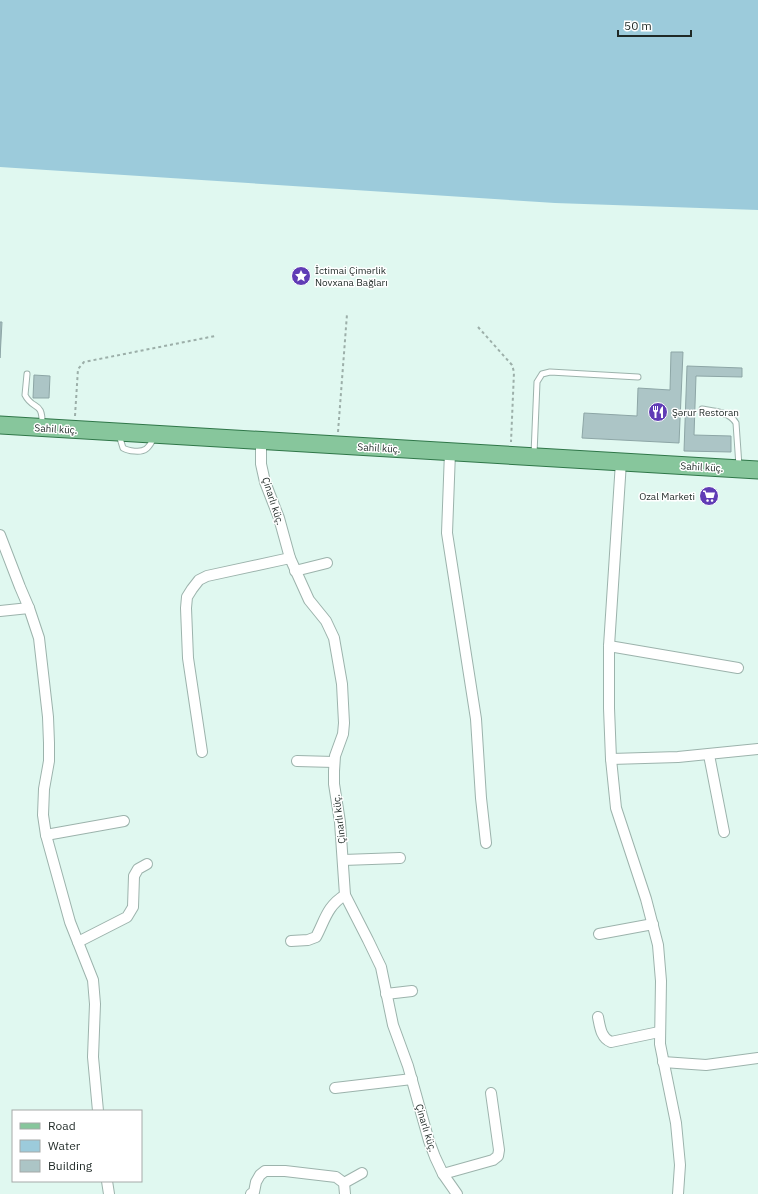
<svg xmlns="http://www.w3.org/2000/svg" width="758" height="1194" font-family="'IBM Plex Sans',sans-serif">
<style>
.water{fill:#9ccbdb}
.building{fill:#acc5c6;stroke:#8da6a6}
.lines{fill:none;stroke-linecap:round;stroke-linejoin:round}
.service-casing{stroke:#9cb3ac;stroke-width:7}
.minor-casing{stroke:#9cb3ac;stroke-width:12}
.primary-casing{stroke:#2f7648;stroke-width:19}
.path{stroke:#9cafa9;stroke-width:2;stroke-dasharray:3 3;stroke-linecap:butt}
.service{stroke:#fff;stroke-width:5}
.minor{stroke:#fff;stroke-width:10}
.primary{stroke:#87c69c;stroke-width:17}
.labels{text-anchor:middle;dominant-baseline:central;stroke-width:3;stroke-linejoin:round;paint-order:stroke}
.poi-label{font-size:10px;fill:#1f2926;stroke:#fff;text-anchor:start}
.street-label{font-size:10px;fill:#1f2926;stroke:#fff}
</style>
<rect width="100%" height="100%" fill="#e0f8f0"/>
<!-- water -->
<polygon class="water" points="0,0 758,0 758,210 555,203 0,167"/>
<!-- building -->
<g class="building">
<polygon points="0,322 2,322 0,358"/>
<polygon points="671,352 683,352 679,443 582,438 584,413 637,416 638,388 670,390"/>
<polygon points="687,366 742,368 742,377 696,376 694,435 731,436 731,452 684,451"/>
<polygon points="34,375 50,376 49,398 33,398"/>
</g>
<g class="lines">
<defs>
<g id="service">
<path d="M27,374L25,395C33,411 43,400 42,425"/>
<path d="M702,409C714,411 730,412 736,423L739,466"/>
<path d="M119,435L123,448C128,451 141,453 146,449C150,446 152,441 154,438"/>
<polyline points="534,454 537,382 542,374 550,372 638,377"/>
</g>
<g id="minor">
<polyline points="261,441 261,464 265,482 279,518 290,558 309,600 326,621 334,638 342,684 344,723 343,734 335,756 334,771 334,784 340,822 345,895 368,940 381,967 393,1025 408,1066 429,1141 435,1157 443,1174 457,1194"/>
<polyline points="450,452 447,533 476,719 481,798 486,843"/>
<polyline points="621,462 609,646 609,708 611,759 616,808 646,899 658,945 661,981 660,1044 676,1123 680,1165 678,1194"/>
<polyline points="0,535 20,587 29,608 39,638 48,717 49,743 49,761 44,789 43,815 46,835 70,922 93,980 95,1004 93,1057 98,1111"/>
<polyline points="295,571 327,563"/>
<polyline points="0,611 29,608"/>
<polyline points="609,646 738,668"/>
<polyline points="202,752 188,658 186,608 187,597 192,589 199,580 207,576 290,558"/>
<polyline points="709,755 724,832"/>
<polyline points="611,759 678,757 758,749"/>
<polyline points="297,761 334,762"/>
<polyline points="46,835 124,821"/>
<polyline points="343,860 400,858"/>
<polyline points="599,934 653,924"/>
<path d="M291,941L308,940L316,937C325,920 327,906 345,895"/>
<polyline points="78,942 127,917 133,907 134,876 138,869 147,864"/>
<polyline points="386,994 412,991"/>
<path d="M598,1017C600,1027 601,1038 611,1042L659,1032"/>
<polyline points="663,1062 706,1065 758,1058"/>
<polyline points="335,1088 412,1079"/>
<polyline points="443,1174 493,1160 498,1156 499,1150 491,1093"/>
<polyline points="107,1181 109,1194"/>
<polyline points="344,1183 362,1173"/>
<polyline points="251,1194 254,1192 256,1182 260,1175 265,1171 285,1171 336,1177 344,1183 345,1194"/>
</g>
<polyline id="primary" points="0,425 758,470"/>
</defs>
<!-- service casing -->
<use href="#service" class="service-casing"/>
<!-- minor casing -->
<use href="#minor" class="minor-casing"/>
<!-- primary casing -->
<use href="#primary" class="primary-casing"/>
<!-- path -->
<g class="path">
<polyline points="478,327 512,365 514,372 511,442"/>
<polyline points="75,416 78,369 84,362 215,336"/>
<polyline points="338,432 347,314"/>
</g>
<!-- service -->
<use href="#service" class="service"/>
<!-- minor -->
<use href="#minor" class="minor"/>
<!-- primary -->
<use href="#primary" class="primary"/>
</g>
<!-- icons -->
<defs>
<symbol id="sight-disc" viewBox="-11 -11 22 22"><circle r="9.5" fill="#603cb5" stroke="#fff"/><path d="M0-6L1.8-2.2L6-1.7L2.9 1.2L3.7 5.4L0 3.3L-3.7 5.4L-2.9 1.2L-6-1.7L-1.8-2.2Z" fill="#fff"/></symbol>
<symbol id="restaurant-disc" viewBox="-11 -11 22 22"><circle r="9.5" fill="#603cb5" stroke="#fff"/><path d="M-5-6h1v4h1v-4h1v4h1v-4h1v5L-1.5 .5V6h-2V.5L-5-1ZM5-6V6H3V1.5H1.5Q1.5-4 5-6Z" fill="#fff"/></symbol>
<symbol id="supermarket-disc" viewBox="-11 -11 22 22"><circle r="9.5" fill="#603cb5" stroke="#fff"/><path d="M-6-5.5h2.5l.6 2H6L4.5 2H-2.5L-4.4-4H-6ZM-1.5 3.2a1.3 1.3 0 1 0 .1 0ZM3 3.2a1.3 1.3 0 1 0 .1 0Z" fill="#fff"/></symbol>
</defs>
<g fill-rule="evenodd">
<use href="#sight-disc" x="290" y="265" width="22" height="22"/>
<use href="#restaurant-disc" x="647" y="401" width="22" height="22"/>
<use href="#supermarket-disc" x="698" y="485" width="22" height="22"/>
</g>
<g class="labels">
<!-- poi labels -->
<g class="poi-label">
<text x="315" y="270">İctimai Çimərlik<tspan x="315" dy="12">Novxana Bağları</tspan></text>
<text x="672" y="412">Şərur Restoran</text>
<text x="695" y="496" text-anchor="end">Ozal Marketi</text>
</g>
<!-- street labels -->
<g class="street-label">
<text transform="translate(56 429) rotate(3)">Sahil küç.</text>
<text transform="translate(379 448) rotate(3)">Sahil küç.</text>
<text transform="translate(702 467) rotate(3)">Sahil küç.</text>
<text transform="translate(273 501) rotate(72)">Çinarlı küç.</text>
<text transform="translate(339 819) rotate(-97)">Çinarlı küç.</text>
<text transform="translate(426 1128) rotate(73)">Çinarlı küç.</text>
</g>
</g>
<!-- legend -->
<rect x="12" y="1110" width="130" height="72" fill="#ffffff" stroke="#a5a9a8"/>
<rect x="20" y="1123" width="20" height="6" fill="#87c69c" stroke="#a5a9a8"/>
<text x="48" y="1130" font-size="12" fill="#1f2926">Road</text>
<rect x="20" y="1140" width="20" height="12" fill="#9ccbdb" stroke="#a5a9a8"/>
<text x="48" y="1150" font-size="12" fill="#1f2926">Water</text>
<rect x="20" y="1160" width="20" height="12" fill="#acc5c6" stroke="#a5a9a8"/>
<text x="48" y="1170" font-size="12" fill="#1f2926">Building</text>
<!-- scale -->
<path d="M618 30v6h73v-6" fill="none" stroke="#1f2926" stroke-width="2"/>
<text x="624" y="30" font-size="12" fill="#1f2926" stroke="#ffffff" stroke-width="3" paint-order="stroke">50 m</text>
</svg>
